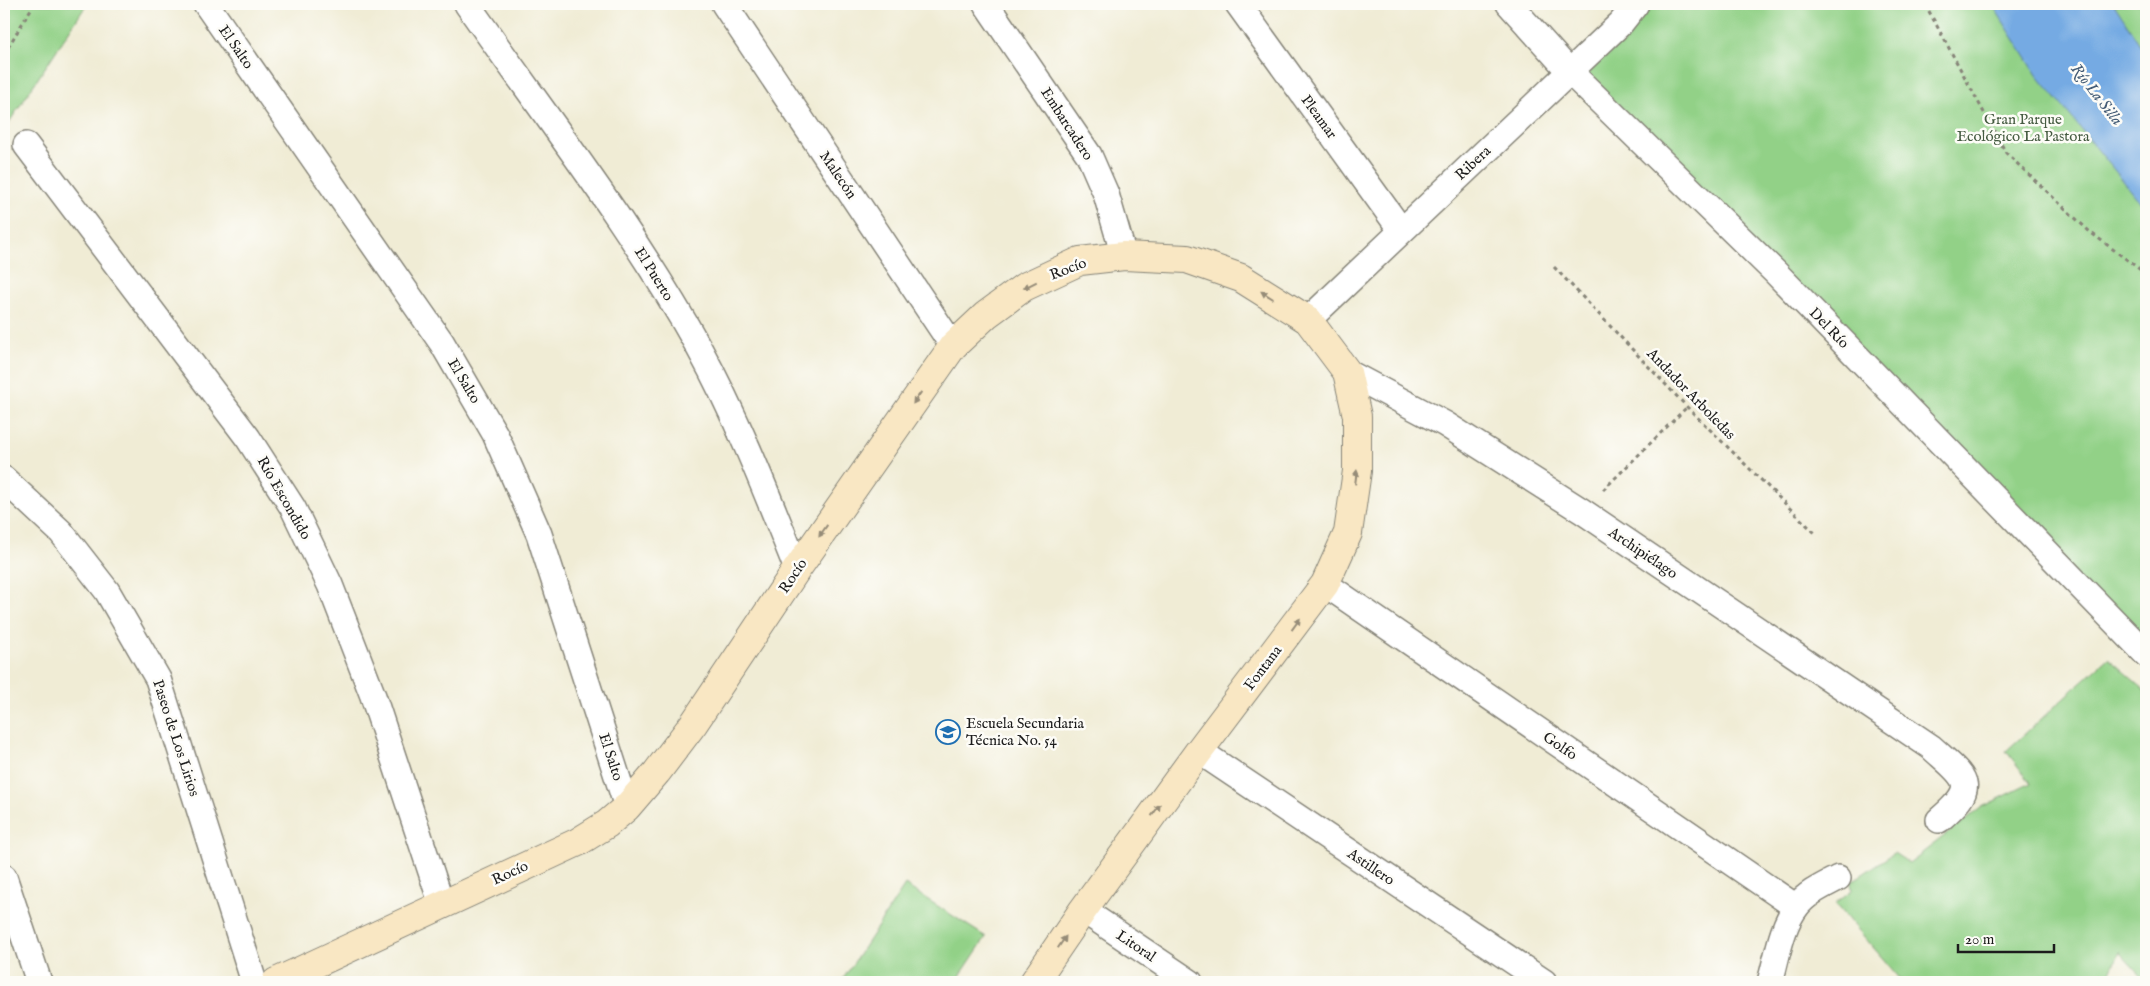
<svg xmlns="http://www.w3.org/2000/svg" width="2150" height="986" font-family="'IM FELL English',serif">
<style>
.green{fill:#92d187;stroke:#577652}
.water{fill:#75aae3;stroke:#486380}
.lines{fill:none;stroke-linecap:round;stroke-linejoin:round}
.street-casing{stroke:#868478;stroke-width:28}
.secondary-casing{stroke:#868478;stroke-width:30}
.path{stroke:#868478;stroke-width:3;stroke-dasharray:4 4;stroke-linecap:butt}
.street{stroke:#fff;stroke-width:25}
.secondary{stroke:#f9e7c3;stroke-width:28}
.oneway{fill:#968c78}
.labels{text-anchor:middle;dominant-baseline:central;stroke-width:5;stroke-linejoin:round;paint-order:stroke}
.street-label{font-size:15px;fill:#1c1c1c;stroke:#fdfcf7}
.park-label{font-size:15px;fill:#455b41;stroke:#fdfcf7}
.poi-label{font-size:15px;fill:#1c1c1c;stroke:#fdfcf7;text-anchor:start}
.water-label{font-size:16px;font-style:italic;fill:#445c76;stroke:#fdfcf7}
</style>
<rect width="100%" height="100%" fill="#fdfcf7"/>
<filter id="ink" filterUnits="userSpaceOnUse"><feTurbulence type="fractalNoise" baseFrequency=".02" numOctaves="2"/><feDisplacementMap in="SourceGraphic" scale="10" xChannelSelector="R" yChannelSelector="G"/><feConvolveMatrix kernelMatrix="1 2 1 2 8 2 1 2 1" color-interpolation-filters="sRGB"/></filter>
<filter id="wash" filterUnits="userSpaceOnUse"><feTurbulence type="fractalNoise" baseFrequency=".0096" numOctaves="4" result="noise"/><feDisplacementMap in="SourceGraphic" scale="20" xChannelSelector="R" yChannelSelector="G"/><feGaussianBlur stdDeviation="1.12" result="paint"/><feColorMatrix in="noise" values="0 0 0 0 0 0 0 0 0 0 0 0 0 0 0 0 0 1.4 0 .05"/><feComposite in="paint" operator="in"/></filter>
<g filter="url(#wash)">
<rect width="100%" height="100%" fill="#f0ecd5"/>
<!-- green -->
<g class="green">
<polygon points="4,4 87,4 4,130"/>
<polygon points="1636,4 2146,4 2146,654 1570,72"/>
<polygon points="2108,658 2146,691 2146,981 2119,952 2105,982 1903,982 1835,903 1852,890 1851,882 1894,853 1909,863 1982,807 2031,783 2006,751"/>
<polygon points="905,885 986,937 956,982 841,982"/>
</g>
<!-- water -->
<polygon class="water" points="1992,4 2114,4 2146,54 2146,209 2037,75"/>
</g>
<g filter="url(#ink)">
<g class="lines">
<defs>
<g id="street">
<polyline points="206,4 442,343 495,434 539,534 627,807"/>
<path d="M467,4C546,117 632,227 699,348C738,419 767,494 797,569"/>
<polyline points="724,4 953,346"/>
<polyline points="986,4 1089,155 1106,194 1124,256"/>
<polyline points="1238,4 1401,230"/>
<polyline points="1509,4 1570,72 1776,273 2146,654"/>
<polyline points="26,145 248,438 293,508 330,585 373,696 442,905"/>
<polyline points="1308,320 1621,23 1636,4"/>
<path d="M1347,372L1445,424L1582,511L1931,747C1966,779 1981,784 1939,820"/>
<polyline points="4,479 61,532 107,591 158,679 254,982"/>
<polyline points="1325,584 1796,907"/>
<polyline points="1199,751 1544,982"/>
<polyline points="4,877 39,982"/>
<polyline points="1083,910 1190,982"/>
<path d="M1770,982C1777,959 1781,926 1797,906C1807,893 1823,886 1838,878"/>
</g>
<polyline id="secondary" points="276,982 578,842 607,824 627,807 657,772 694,723 797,569 953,346 986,315 1024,287 1080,261 1124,256 1187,259 1241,278 1308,320 1347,372 1357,416 1357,471 1348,533 1325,584 1199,751 1083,910 1034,982"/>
</defs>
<!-- street casing -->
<use href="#street" class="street-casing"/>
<!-- secondary casing -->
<use href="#secondary" class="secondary-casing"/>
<!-- path -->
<g class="path">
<polyline points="1925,4 2006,153 2090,232 2146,274"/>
<polyline points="4,54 34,4"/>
<polyline points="1554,267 1687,407 1816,534"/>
<polyline points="1603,490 1687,407"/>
</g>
<!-- street -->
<use href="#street" class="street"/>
<!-- secondary -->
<use href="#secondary" class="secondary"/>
</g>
<!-- one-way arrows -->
<defs><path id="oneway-solid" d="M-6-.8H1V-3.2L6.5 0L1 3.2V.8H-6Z" transform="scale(1.25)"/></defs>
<g class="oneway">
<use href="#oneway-solid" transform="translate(1030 285) rotate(154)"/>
<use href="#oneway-solid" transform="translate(1267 295) rotate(-148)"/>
<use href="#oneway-solid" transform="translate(917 398) rotate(125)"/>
<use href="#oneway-solid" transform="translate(1356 477) rotate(-83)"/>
<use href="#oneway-solid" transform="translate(823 531) rotate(125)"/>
<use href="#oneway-solid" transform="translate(1296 624) rotate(-54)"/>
<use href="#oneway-solid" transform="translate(1156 810) rotate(-54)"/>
<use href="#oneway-solid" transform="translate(1062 942) rotate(-56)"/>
</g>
</g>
<!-- icons -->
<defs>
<symbol id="school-ring" viewBox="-11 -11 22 22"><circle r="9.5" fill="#fdfcf7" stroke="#1f6fb2" stroke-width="1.5"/><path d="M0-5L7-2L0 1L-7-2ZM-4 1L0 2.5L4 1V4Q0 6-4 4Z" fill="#1f6fb2"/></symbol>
</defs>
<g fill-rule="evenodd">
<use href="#school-ring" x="934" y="718" width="28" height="28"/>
</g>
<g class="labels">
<!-- street labels -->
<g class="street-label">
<text transform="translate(236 47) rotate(55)">El Salto</text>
<text transform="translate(1319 117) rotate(54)">Pleamar</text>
<text transform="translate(1067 124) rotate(57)">Embarcadero</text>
<text transform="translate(1473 163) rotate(-43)">Ribera</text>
<text transform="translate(838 175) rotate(56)">Malecón</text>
<text transform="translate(1068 269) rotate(-21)">Rocío</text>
<text transform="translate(654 274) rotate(58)">El Puerto</text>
<text transform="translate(1829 328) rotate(46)">Del Río</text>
<text transform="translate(464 381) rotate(59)">El Salto</text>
<text transform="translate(1691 394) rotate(46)">Andador Arboledas</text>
<text transform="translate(284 498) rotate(60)">Río Escondido</text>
<text transform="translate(1643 553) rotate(34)">Archipiélago</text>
<text transform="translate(793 576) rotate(-56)">Rocío</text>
<text transform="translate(1263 668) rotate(-53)">Fontana</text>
<text transform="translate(176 738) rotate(72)">Paseo de Los Lirios</text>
<text transform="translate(1560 746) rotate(34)">Golfo</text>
<text transform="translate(611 757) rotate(72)">El Salto</text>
<text transform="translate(1371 867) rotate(34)">Astillero</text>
<text transform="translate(510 873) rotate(-25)">Rocío</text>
<text transform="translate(1136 946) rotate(34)">Litoral</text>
</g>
<!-- park labels -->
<g class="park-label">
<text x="2023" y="119">Gran Parque<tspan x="2023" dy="17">Ecológico La Pastora</tspan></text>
</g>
<!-- poi labels -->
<g class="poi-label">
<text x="966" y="723">Escuela Secundaria<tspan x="966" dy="17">Técnica No. 54</tspan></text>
</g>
<!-- water labels -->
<g class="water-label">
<text transform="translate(2096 95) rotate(52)">Río La Silla</text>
</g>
</g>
<!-- margin -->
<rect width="2150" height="986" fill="none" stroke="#fdfcf7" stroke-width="20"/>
<!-- scale -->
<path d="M1958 944v8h96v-8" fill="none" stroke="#1c1c1c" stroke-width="2.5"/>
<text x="1965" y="944" font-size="15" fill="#1c1c1c" stroke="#fdfcf7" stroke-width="4" paint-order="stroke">20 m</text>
</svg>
